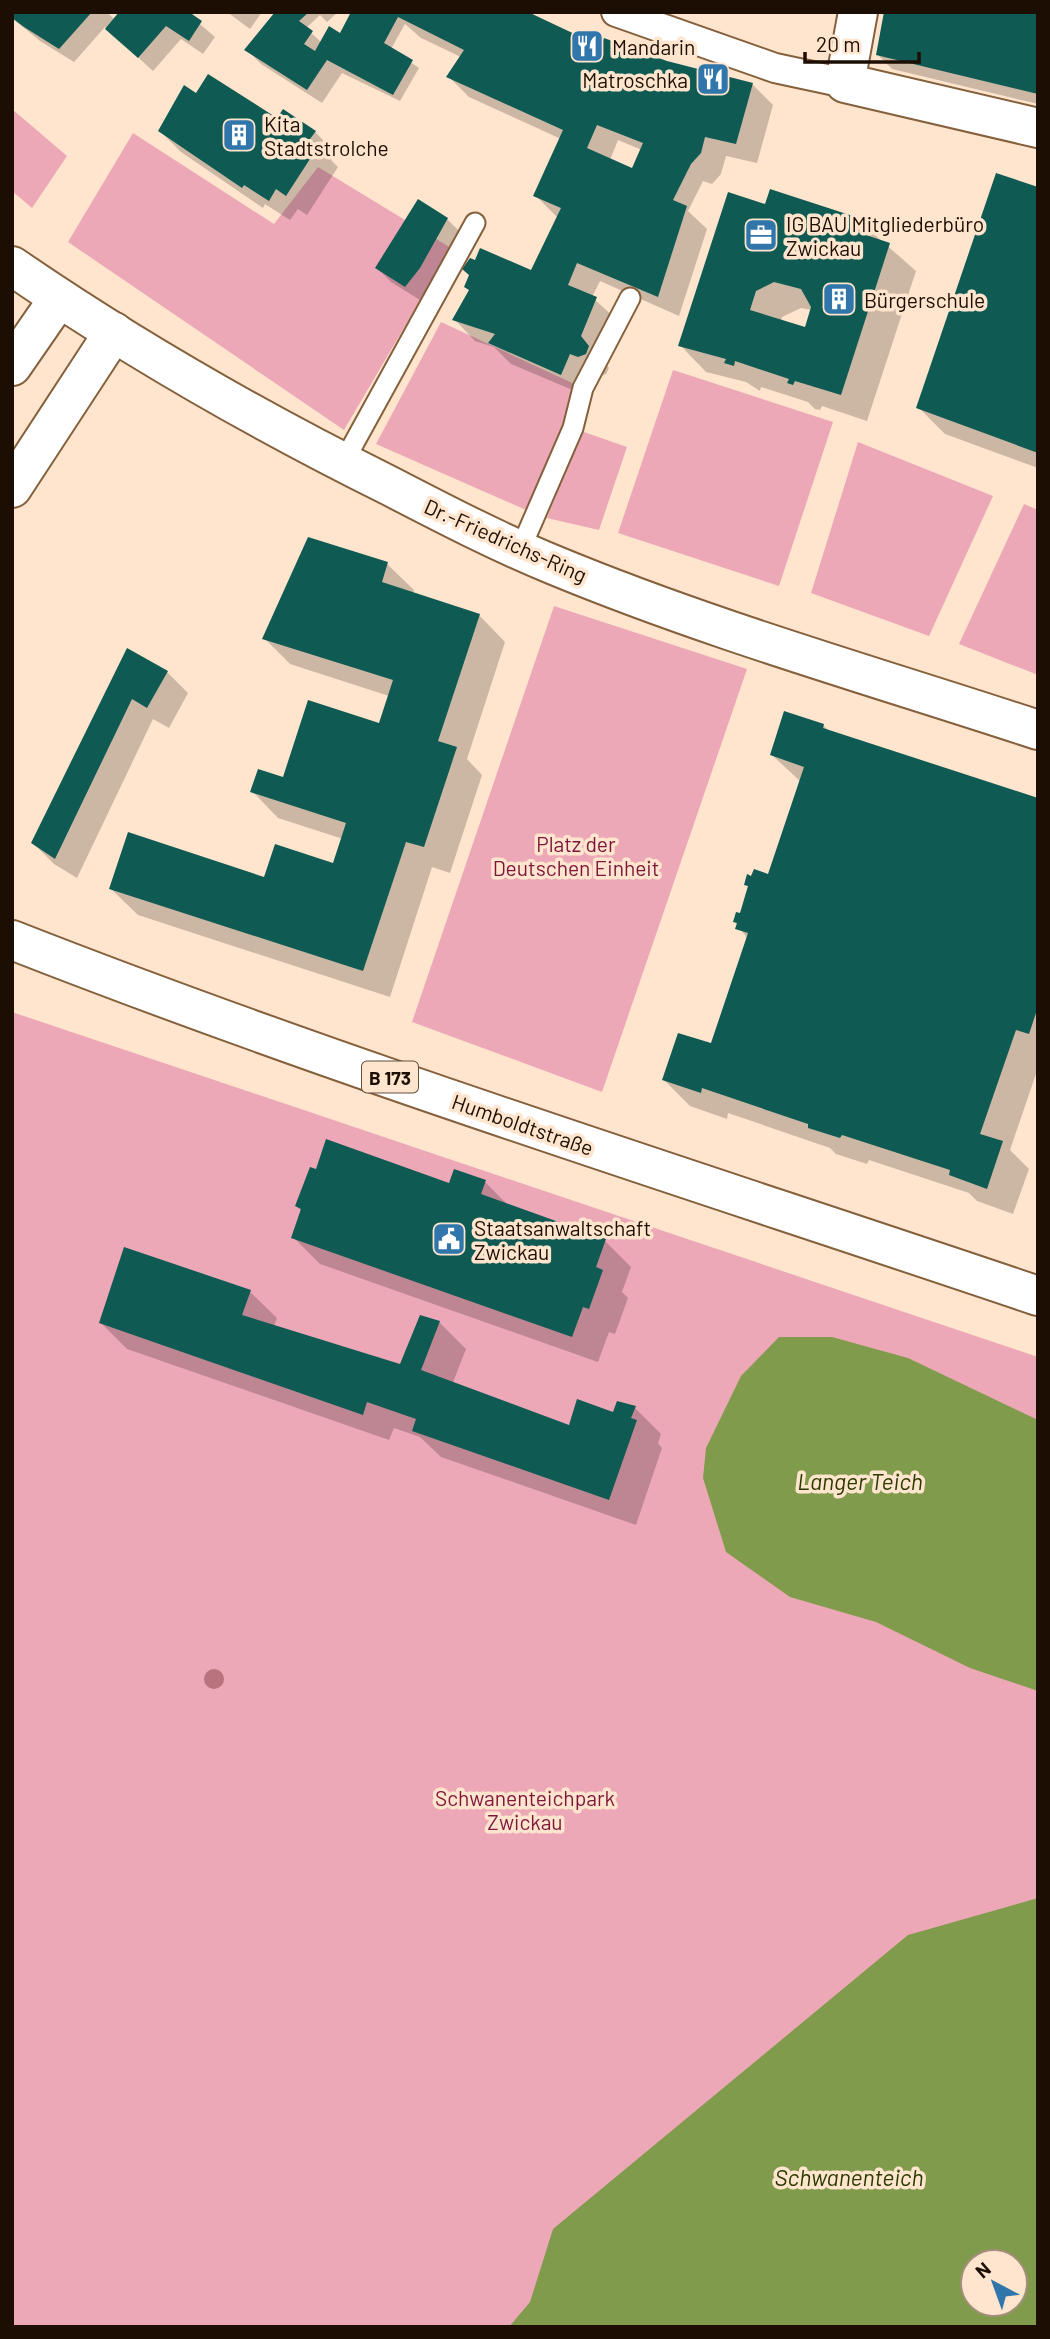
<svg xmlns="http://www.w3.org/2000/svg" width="1050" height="2339" font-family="Barlow,sans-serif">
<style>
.green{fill:#eda8b7;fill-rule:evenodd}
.water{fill:#809b4c;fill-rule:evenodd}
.shadow{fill:#0003;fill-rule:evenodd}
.building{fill:#0f5a53;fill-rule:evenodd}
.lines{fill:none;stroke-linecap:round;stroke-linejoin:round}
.service-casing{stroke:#85603c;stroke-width:23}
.pedestrian-casing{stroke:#85603c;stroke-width:32}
.minor-casing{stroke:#85603c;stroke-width:42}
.secondary-casing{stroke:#85603c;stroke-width:42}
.primary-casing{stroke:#85603c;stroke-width:42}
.service{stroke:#fff;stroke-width:19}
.pedestrian{stroke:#fff;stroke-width:28}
.minor{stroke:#fff;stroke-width:38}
.secondary{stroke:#fff;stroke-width:38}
.primary{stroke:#fff;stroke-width:38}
.tree{fill:#b8737e}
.labels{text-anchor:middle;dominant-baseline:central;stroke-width:7;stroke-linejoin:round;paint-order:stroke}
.shield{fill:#ffe5ce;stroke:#604e3f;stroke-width:2}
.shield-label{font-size:19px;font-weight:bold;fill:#1c0e02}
.poi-label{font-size:21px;fill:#1c0e02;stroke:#ffe5ce;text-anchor:start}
.street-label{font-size:21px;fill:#1c0e02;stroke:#ffe5ce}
.park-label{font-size:21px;fill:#7d153c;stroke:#ffe5ce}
.water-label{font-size:23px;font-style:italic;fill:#2b3b00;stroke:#ffe5ce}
</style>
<rect width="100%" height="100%" fill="#ffe5ce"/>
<!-- green -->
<g class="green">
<polygon points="12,109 67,156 32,208 12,191"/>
<polygon points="133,133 274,224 318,167 451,248 344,430 68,242"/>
<polygon points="441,322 583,388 526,510 376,444"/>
<polygon points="673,370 833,422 779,586 618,533"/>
<polygon points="581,431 627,447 599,530 547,518"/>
<polygon points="858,442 993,496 929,636 811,593"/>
<polygon points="1024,504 1038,510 1038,675 959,644"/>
<polygon points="554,606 747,669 602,1092 412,1022"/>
<path d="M12,1012L1038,1357V2327H12ZM973,2262H1015V2304H973Z"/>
</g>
<!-- water -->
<g class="water">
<polygon points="779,1337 832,1337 908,1358 1038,1420 1038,1691 970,1668 876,1622 790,1597 726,1552 703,1478 706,1448 741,1376"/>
<path d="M1038,1898V2327H509L530,2302L553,2229L908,1935ZM973,2262H1015V2304H973Z"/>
</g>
<!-- shadow -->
<g class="shadow">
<polygon points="12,12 107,12 115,20 186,12 215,37 203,54 181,39 153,71 105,27 74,62 40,41 12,18"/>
<polygon points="227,12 262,12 250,29"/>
<path d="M278,12H338L327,22L320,15L306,28L322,43L340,35L353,12H524L601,48L752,84L773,105L757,163L726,156L721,174L712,184L703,181L688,211L707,229L679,316L600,281L592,297L617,320L601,358L609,368L606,374L599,377L582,394L511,364L494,347L475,341L455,320L470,292L466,287L532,273L557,217L536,196L561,139L469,97L448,76L461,57L421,38L405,24L391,49L419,68L400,101L342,73L322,103L261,64L247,50ZM618,140L642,150L633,170L610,160Z"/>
<polygon points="1038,12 1038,104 892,69 878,55"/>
<polygon points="197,95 277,121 283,111 315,132 336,153 331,160 338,167 307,215 298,209 290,220 265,204 263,208 181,152 160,131"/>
<polygon points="1038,189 1038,468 945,434 918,407"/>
<path d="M766,206L858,220L916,271L867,421L822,406L820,410L815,409L808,402L761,387L760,391L746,382L706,372L680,345ZM801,308L812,310L806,329L781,321L782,317Z"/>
<polygon points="447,219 461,233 434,282 420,300 391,282 377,268"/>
<polygon points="387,564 414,590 413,594 479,615 505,642 467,759 482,775 450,873 432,867 390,997 138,915 111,889 265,879 334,865 343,839 278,818 252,791 284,779 380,725 389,696 290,664 264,638"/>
<polygon points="128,651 167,672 188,693 169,728 153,719 77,878 54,864 33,843"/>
<polygon points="823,725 830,732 1038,800 1038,1068 1010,1150 1029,1169 1013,1214 977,1201 969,1193 869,1160 867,1164 836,1154 830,1148 728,1113 727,1119 690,1106 664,1080 712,1045 748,939 735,922 741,915 749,888 746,884 769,877 801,782 772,755"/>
<polygon points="485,1182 509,1206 605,1241 631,1267 622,1292 628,1298 615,1334 609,1332 598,1362 320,1264 293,1237 302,1212 297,1206"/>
<polygon points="250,1292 277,1318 274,1326 401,1367 439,1322 466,1349 452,1385 570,1427 635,1408 661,1434 658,1443 662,1448 636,1525 441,1457 420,1437 394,1428 389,1440 127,1349 101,1323"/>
</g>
<!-- building -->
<g class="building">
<polygon points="12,12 92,12 59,49 24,27 12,18"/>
<polygon points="119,12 189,12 202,21 189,41 166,26 138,58 105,29"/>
<path d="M275,12H309L299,21L313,31L304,44L315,51L329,26L340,33L351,12H528L600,46L604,38L667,61L753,83L736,144L705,137L701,153L691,164L673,200L687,206L658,297L577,263L568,285L597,297L581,336L589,346L586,354L578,357L570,354L561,375L488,343L495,334L452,320L469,290L464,287L469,275L462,269L470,258L475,260L480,248L531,270L561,208L533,196L563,130L446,77L464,50L398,17L384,43L413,60L393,95L327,60L307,90L244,50ZM597,125L643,143L632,168L587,148Z"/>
<polygon points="884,12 1038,12 1038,94 876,55"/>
<polygon points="208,74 277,118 283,109 316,131 310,139 319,145 286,196 276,189 269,201 244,185 242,188 158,131 184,85 196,93"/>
<polygon points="996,173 1038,187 1038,453 916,408"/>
<path d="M770,189L859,218L854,231L890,243L841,395L795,381L793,385L787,383L789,379L735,361L734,366L724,363L726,359L678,346L728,192L765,204ZM774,282L801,289L811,307L805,327L750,310L756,291Z"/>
<polygon points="418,199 448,218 420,268 405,287 375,268"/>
<polygon points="308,537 388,562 382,582 480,614 438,741 457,747 424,847 406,842 363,971 109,889 128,832 264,877 275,844 333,863 346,823 250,792 258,769 283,777 308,700 379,723 393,680 262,639"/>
<polygon points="127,648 168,671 147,708 132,699 55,859 31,843"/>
<polygon points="784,711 824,724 823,728 1038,798 1038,1007 1029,1034 1016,1030 980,1134 1003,1141 987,1189 949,1175 950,1170 842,1135 840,1138 808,1128 808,1124 702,1088 701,1093 662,1080 678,1033 711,1043 748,933 735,929 737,923 733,922 736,912 740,913 748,886 744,885 747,874 751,876 754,869 768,874 804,767 770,755"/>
<polygon points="326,1139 449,1183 454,1169 486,1180 481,1194 606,1239 596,1267 603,1270 589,1309 583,1307 572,1337 291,1238 301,1209 295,1206 310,1167 316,1169"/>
<polygon points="124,1247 251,1290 242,1315 400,1364 420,1315 440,1321 421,1370 569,1425 577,1399 613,1412 617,1401 636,1406 631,1418 637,1420 609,1500 412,1431 416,1419 367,1402 363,1415 99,1323"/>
</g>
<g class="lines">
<defs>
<g id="service">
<polyline points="343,463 475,223"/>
<polyline points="520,550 573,428 583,388 630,298"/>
</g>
<polyline id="pedestrian" points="616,12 775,68 845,83"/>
<g id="minor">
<polyline points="858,12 845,83 1038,128"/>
<polyline points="12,366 59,298"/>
<polyline points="12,488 114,332"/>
</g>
<path id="secondary" d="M12,266C133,349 259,421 390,486C444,514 498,542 554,565C711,630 877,677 1038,730"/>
<path id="primary" d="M12,940C349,1072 695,1180 1038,1296"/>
</defs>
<!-- service casing -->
<use href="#service" class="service-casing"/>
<!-- pedestrian casing -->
<use href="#pedestrian" class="pedestrian-casing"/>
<!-- minor casing -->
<use href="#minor" class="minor-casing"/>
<!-- secondary casing -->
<use href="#secondary" class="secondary-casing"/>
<!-- primary casing -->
<use href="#primary" class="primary-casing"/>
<!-- service -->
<use href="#service" class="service"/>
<!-- pedestrian -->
<use href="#pedestrian" class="pedestrian"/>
<!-- minor -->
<use href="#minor" class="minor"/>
<!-- secondary -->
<use href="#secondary" class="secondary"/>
<!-- primary -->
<use href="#primary" class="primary"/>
</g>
<!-- trees -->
<circle class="tree" cx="214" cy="1679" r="10"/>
<!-- icons -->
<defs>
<symbol id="restaurant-square" viewBox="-11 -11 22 22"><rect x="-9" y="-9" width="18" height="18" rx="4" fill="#3176ab" stroke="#ffe5ce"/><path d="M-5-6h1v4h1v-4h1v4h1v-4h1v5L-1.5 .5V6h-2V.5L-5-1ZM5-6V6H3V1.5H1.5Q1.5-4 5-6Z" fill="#fff"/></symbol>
<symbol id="building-square" viewBox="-11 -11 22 22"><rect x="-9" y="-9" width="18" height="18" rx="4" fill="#3176ab" stroke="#ffe5ce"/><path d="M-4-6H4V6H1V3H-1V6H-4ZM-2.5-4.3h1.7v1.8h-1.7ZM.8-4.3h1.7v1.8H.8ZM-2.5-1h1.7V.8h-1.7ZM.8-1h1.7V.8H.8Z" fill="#fff"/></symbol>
<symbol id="office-square" viewBox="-11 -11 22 22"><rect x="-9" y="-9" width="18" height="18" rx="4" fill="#3176ab" stroke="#ffe5ce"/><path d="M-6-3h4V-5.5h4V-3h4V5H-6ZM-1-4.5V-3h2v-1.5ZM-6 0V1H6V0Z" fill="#fff"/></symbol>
<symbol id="civic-square" viewBox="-11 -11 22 22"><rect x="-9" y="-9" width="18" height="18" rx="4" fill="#3176ab" stroke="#ffe5ce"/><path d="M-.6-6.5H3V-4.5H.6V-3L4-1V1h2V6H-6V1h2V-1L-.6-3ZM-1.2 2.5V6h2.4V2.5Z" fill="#fff"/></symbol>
</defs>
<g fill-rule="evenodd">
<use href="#restaurant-square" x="568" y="27" width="38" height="38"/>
<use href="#restaurant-square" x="694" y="60" width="38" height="38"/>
<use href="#building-square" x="220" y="116" width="38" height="38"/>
<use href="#office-square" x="742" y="216" width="38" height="38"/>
<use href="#building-square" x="820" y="280" width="38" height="38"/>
<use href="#civic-square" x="430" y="1220" width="38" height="38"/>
</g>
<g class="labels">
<!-- shield labels -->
<rect class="shield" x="362" y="1061.5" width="56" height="31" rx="5"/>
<g class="shield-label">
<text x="390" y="1077">B 173</text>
</g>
<!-- poi labels -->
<g class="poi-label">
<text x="612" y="46">Mandarin</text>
<text x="688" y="79" text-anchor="end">Matroschka</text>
<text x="264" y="123">Kita<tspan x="264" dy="24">Stadtstrolche</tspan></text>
<text x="786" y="223">IG BAU Mitgliederbüro<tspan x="786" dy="24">Zwickau</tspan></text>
<text x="864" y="299">Bürgerschule</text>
<text x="474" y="1227">Staatsanwaltschaft<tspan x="474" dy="24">Zwickau</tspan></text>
</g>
<!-- street labels -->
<g class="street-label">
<text transform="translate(506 540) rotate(24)">Dr.-Friedrichs-Ring</text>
<text transform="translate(523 1124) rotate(19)">Humboldtstraße</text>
</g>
<!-- park labels -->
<g class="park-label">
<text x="576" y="843">Platz der<tspan x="576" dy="24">Deutschen Einheit</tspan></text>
<text x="525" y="1797">Schwanenteichpark<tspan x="525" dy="24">Zwickau</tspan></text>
</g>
<!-- water labels -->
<g class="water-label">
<text x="860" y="1481">Langer Teich</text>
<text x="849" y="2177">Schwanenteich</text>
</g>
</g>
<!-- border -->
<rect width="1050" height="2339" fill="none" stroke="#1c0e02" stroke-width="28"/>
<!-- north arrow -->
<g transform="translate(994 2283) rotate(319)"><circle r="33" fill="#ffe5ce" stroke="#a48f7c" stroke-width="2"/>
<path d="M0-5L12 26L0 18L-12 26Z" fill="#3176ab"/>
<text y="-10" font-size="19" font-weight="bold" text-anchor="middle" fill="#1c0e02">N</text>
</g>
<!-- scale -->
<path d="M805 52v10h114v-10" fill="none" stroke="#1c0e02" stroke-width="3.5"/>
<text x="816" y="52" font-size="21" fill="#1c0e02" stroke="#ffe5ce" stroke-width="5" paint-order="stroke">20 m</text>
</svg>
